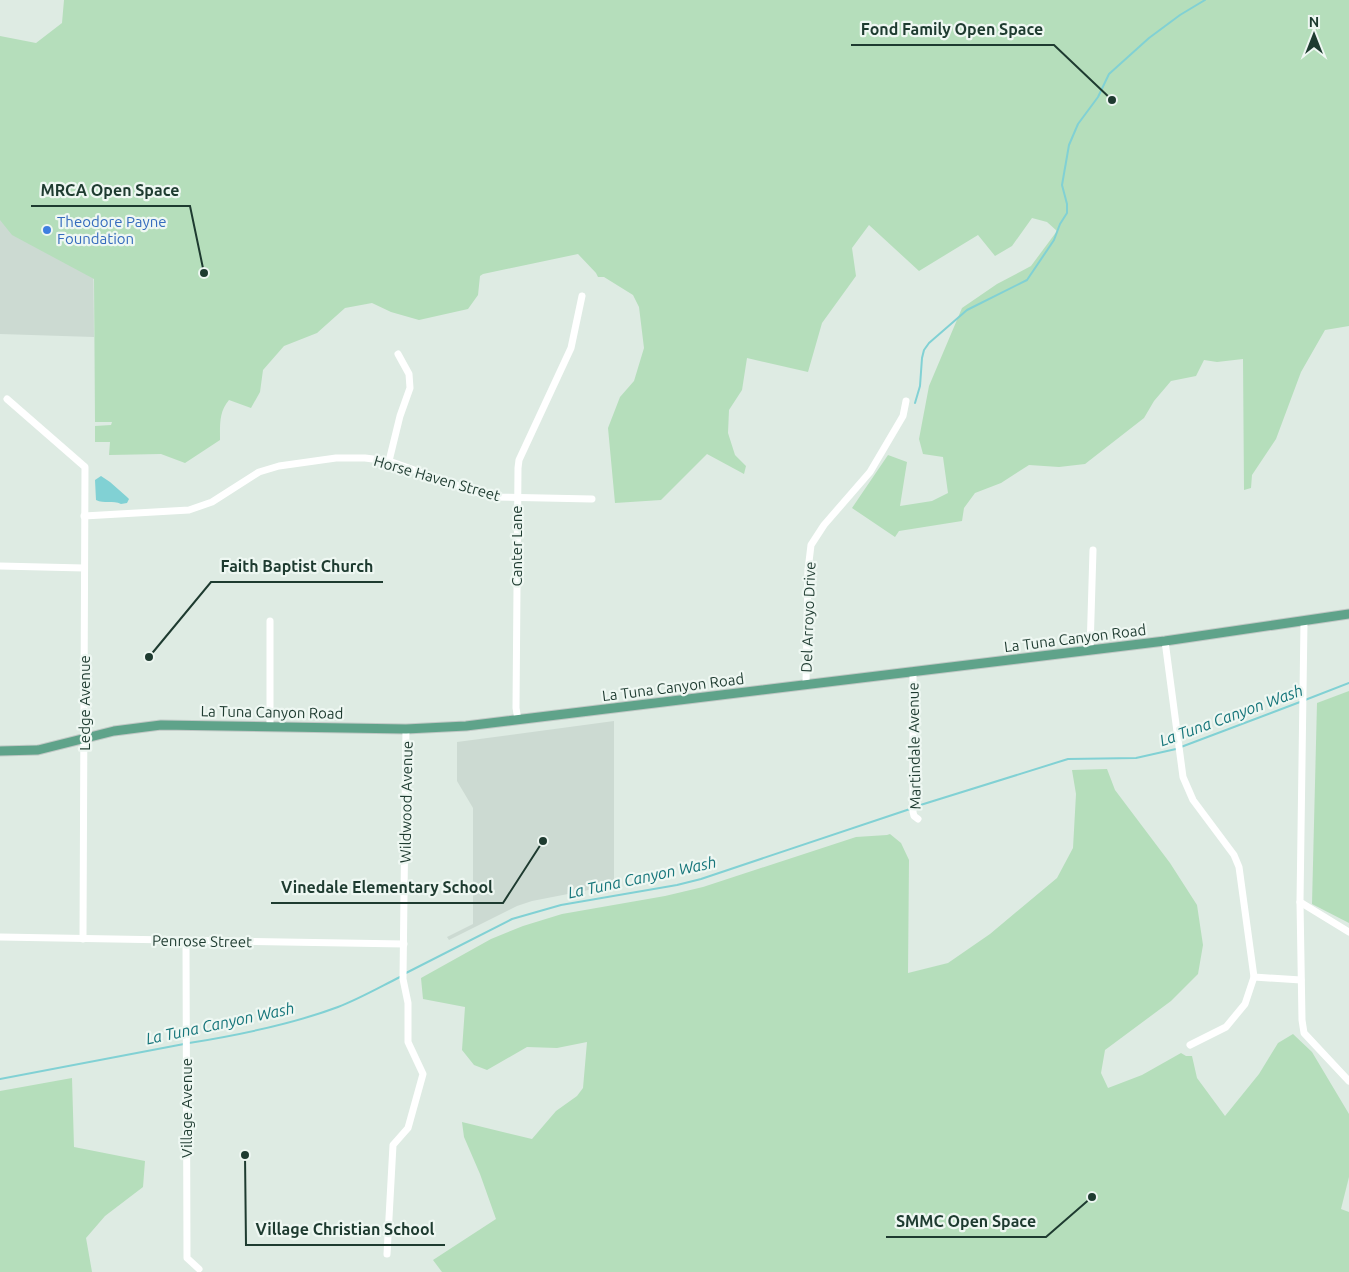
<svg xmlns="http://www.w3.org/2000/svg" width="1349" height="1272" font-family="Ubuntu,sans-serif">
<style>
.built{fill:#ccdad2}
.green{fill:#b5debb}
.water{fill:#81d1d4}
.lines{fill:none;stroke-linecap:round;stroke-linejoin:round}
.stream{stroke:#81d1d4;stroke-width:2}
.major-casing{stroke:#c0c8c5;stroke-width:11}
.minor{stroke:#fff;stroke-width:7}
.major{stroke:#5fa38a;stroke-width:9}
.shop-dot{fill:#3f7fe0;stroke:#eef7f2;stroke-width:2}
.labels{text-anchor:middle;dominant-baseline:central;stroke-width:4.5;stroke-linejoin:round;paint-order:stroke}
.shop-label{font-size:15px;fill:#366cbe;stroke:#eef7f2;text-anchor:start}
.street-label{font-size:15px;fill:#1e3b30;stroke:#eef7f2}
.water-label{font-size:16px;font-style:italic;fill:#15757a;stroke:#eef7f2}
.leader{fill:none;stroke:#1e3b30;stroke-width:2}
.callout-dot{fill:#1e3b30;stroke:#eef7f2;stroke-width:2}
.callout-label{font-size:16px;text-anchor:middle;font-weight:bold;fill:#1e3b30;stroke:#eef7f2;stroke-width:4.5;stroke-linejoin:round;paint-order:stroke}
</style>
<rect width="100%" height="100%" fill="#deebe3"/>
<!-- built -->
<g class="built">
<polygon points="0,124 92,125 94,337 0,334"/>
<polygon points="614,721 614,885 532,901 517,906 449,940 447,937 473,924 473,808 457,781 457,742"/>
</g>
<!-- green -->
<g class="green">
<path d="M64,0H1349V326L1325,330L1301,372L1276,439L1252,475L1251,488L1244,490L1243,359L1217,362L1204,360L1196,376L1171,381L1154,401L1144,418L1085,464L1059,467L1029,465L1001,483L975,493L964,508L962,521L899,531L895,537L852,508L888,455L907,462L900,506L932,501L948,493L943,457L923,454L919,439L929,386L962,308L997,284L1031,266L1057,231L1047,222L1032,218L1012,246L995,256L978,235L919,271L869,225L852,248L856,276L822,323L808,372L747,358L742,390L729,410L728,433L735,455L746,466L744,474L707,454L661,500L615,503L608,428L620,397L634,381L644,348L639,307L633,295L604,277H598L596,273L578,254L483,274L480,276L478,295L468,309L419,320L391,312L372,303L345,308L317,333L284,346L263,370L260,392L251,408L229,400C219,412 220,424 220,440L185,463L161,454L109,455L110,442H95V426L111,425L112,422H95L94,279L12,235L0,220V36L36,43L62,23Z"/>
<polygon points="1349,691 1349,923 1312,904 1317,703"/>
<polygon points="1107,769 1115,790 1170,863 1197,905 1203,945 1198,974 1171,1001 1105,1050 1101,1073 1108,1088 1142,1075 1181,1053 1186,1056 1192,1056 1197,1078 1225,1116 1259,1074 1278,1043 1293,1034 1312,1052 1349,1114 1349,1177 1341,1209 1349,1212 1349,1272 442,1272 433,1260 496,1219 480,1174 464,1137 462,1122 532,1139 556,1111 577,1096 583,1088 587,1042 557,1048 527,1047 487,1070 474,1065 462,1050 465,1007 423,999 421,978 491,939 523,926 562,914 665,896 703,887 856,837 887,835 890,834 901,843 909,860 908,973 948,963 990,934 1057,878 1073,848 1076,794 1072,770"/>
<polygon points="72,1078 74,1147 145,1161 143,1187 105,1216 86,1238 92,1272 0,1272 0,1091"/>
</g>
<!-- water -->
<path class="water" d="M101,476L110,482L127,497L129,499L127,503L121,504C113,500 104,504 96,500L95,480Z"/>
<g class="lines">
<!-- stream -->
<g class="stream">
<polyline points="915,403 920,386 922,358 924,350 929,343 967,310 1027,280 1054,240 1060,224 1067,213 1067,204 1062,185 1069,145 1078,124 1098,97 1109,74 1149,38 1180,15 1205,0"/>
<polyline points="1305,700 1349,683"/>
<polyline points="1181,747 1300,702"/>
<polyline points="914,807 1068,759 1136,758 1176,749"/>
<polyline points="406,973 512,919 561,905 677,885 701,879 910,809"/>
<path d="M189,1043C239,1035 290,1025 338,1007C359,999 380,987 400,977"/>
<polyline points="0,1079 184,1044"/>
</g>
<defs>
<polyline id="major" points="0,751 38,750 114,731 161,725 406,729 466,726 1165,641 1349,614"/>
</defs>
<!-- major casing -->
<use href="#major" class="major-casing"/>
<!-- minor -->
<g class="minor">
<polyline points="7,399 85,467 83,939"/>
<polyline points="389,461 400,416 410,388 409,374 398,354"/>
<polyline points="84,516 189,510 212,502 259,472 279,466 336,458 365,458 389,461 476,492 495,497 592,499"/>
<polyline points="0,566 84,568"/>
<polyline points="1304,622 1300,902 1302,1020 1304,1033 1349,1081"/>
<polyline points="1165,641 1183,777 1193,800 1234,855 1239,867 1254,977 1245,1004 1226,1027 1190,1045"/>
<polyline points="1090,650 1093,550"/>
<polyline points="913,671 913,812 914,816 918,819"/>
<polyline points="806,684 808,570 811,545 824,525 870,472 903,416 906,401"/>
<polyline points="518,720 516,708 518,468 519,460 571,348 582,296"/>
<polyline points="270,726 270,621"/>
<polyline points="1300,902 1349,932"/>
<polyline points="0,937 404,944"/>
<polyline points="186,942 187,1258 199,1269"/>
<polyline points="1254,977 1301,980"/>
<polyline points="387,1254 393,1145 408,1128 423,1074 408,1042 408,1003 403,979 406,729"/>
</g>
<!-- major -->
<use href="#major" class="major"/>
</g>
<!-- markers -->
<circle class="shop-dot" cx="47" cy="230" r="5"/>
<g class="labels">
<!-- shop labels -->
<g class="shop-label">
<text x="57" y="221">Theodore Payne<tspan x="57" dy="17">Foundation</tspan></text>
</g>
<!-- street labels -->
<g class="street-label">
<text transform="translate(437 478) rotate(16)">Horse Haven Street</text>
<text transform="translate(516 546) rotate(-90)">Canter Lane</text>
<text transform="translate(808 617) rotate(-88)">Del Arroyo Drive</text>
<text transform="translate(1075 638) rotate(-7)">La Tuna Canyon Road</text>
<text transform="translate(673 687) rotate(-7)">La Tuna Canyon Road</text>
<text transform="translate(84 703) rotate(-90)">Ledge Avenue</text>
<text transform="translate(272 712) rotate(1)">La Tuna Canyon Road</text>
<text transform="translate(914 746) rotate(-91)">Martindale Avenue</text>
<text transform="translate(406 802) rotate(-89)">Wildwood Avenue</text>
<text transform="translate(202 941) rotate(1)">Penrose Street</text>
<text transform="translate(186 1108) rotate(-90)">Village Avenue</text>
</g>
<!-- water labels -->
<g class="water-label">
<text transform="translate(1231 715) rotate(-20)">La Tuna Canyon Wash</text>
<text transform="translate(642 877) rotate(-12)">La Tuna Canyon Wash</text>
<text transform="translate(220 1023) rotate(-12)">La Tuna Canyon Wash</text>
</g>
</g>
<!-- callouts -->
<path class="leader" d="M1112 100L1054 45H851M204 273L190 206H31M149 657L211 582H383M543 841L503 903H271M1092 1197L1046 1237H886M245 1155L246 1245H445"/>
<g class="callout-dot">
<circle cx="1112" cy="100" r="5"/>
<circle cx="204" cy="273" r="5"/>
<circle cx="149" cy="657" r="5"/>
<circle cx="543" cy="841" r="5"/>
<circle cx="1092" cy="1197" r="5"/>
<circle cx="245" cy="1155" r="5"/>
</g>
<g class="callout-label">
<text x="952" y="35">Fond Family Open Space</text>
<text x="110" y="196">MRCA Open Space</text>
<text x="297" y="572">Faith Baptist Church</text>
<text x="387" y="893">Vinedale Elementary School</text>
<text x="966" y="1227">SMMC Open Space</text>
<text x="345" y="1235">Village Christian School</text>
</g>
<!-- north arrow -->
<g transform="translate(1314 35)" stroke="#eef7f2" stroke-width="4" paint-order="stroke">
<path d="M0-4L9 19L0 12L-9 19Z" fill="#1e3b30"/>
<text y="-8" font-size="14" font-weight="bold" text-anchor="middle" fill="#1e3b30">N</text>
</g>
</svg>
